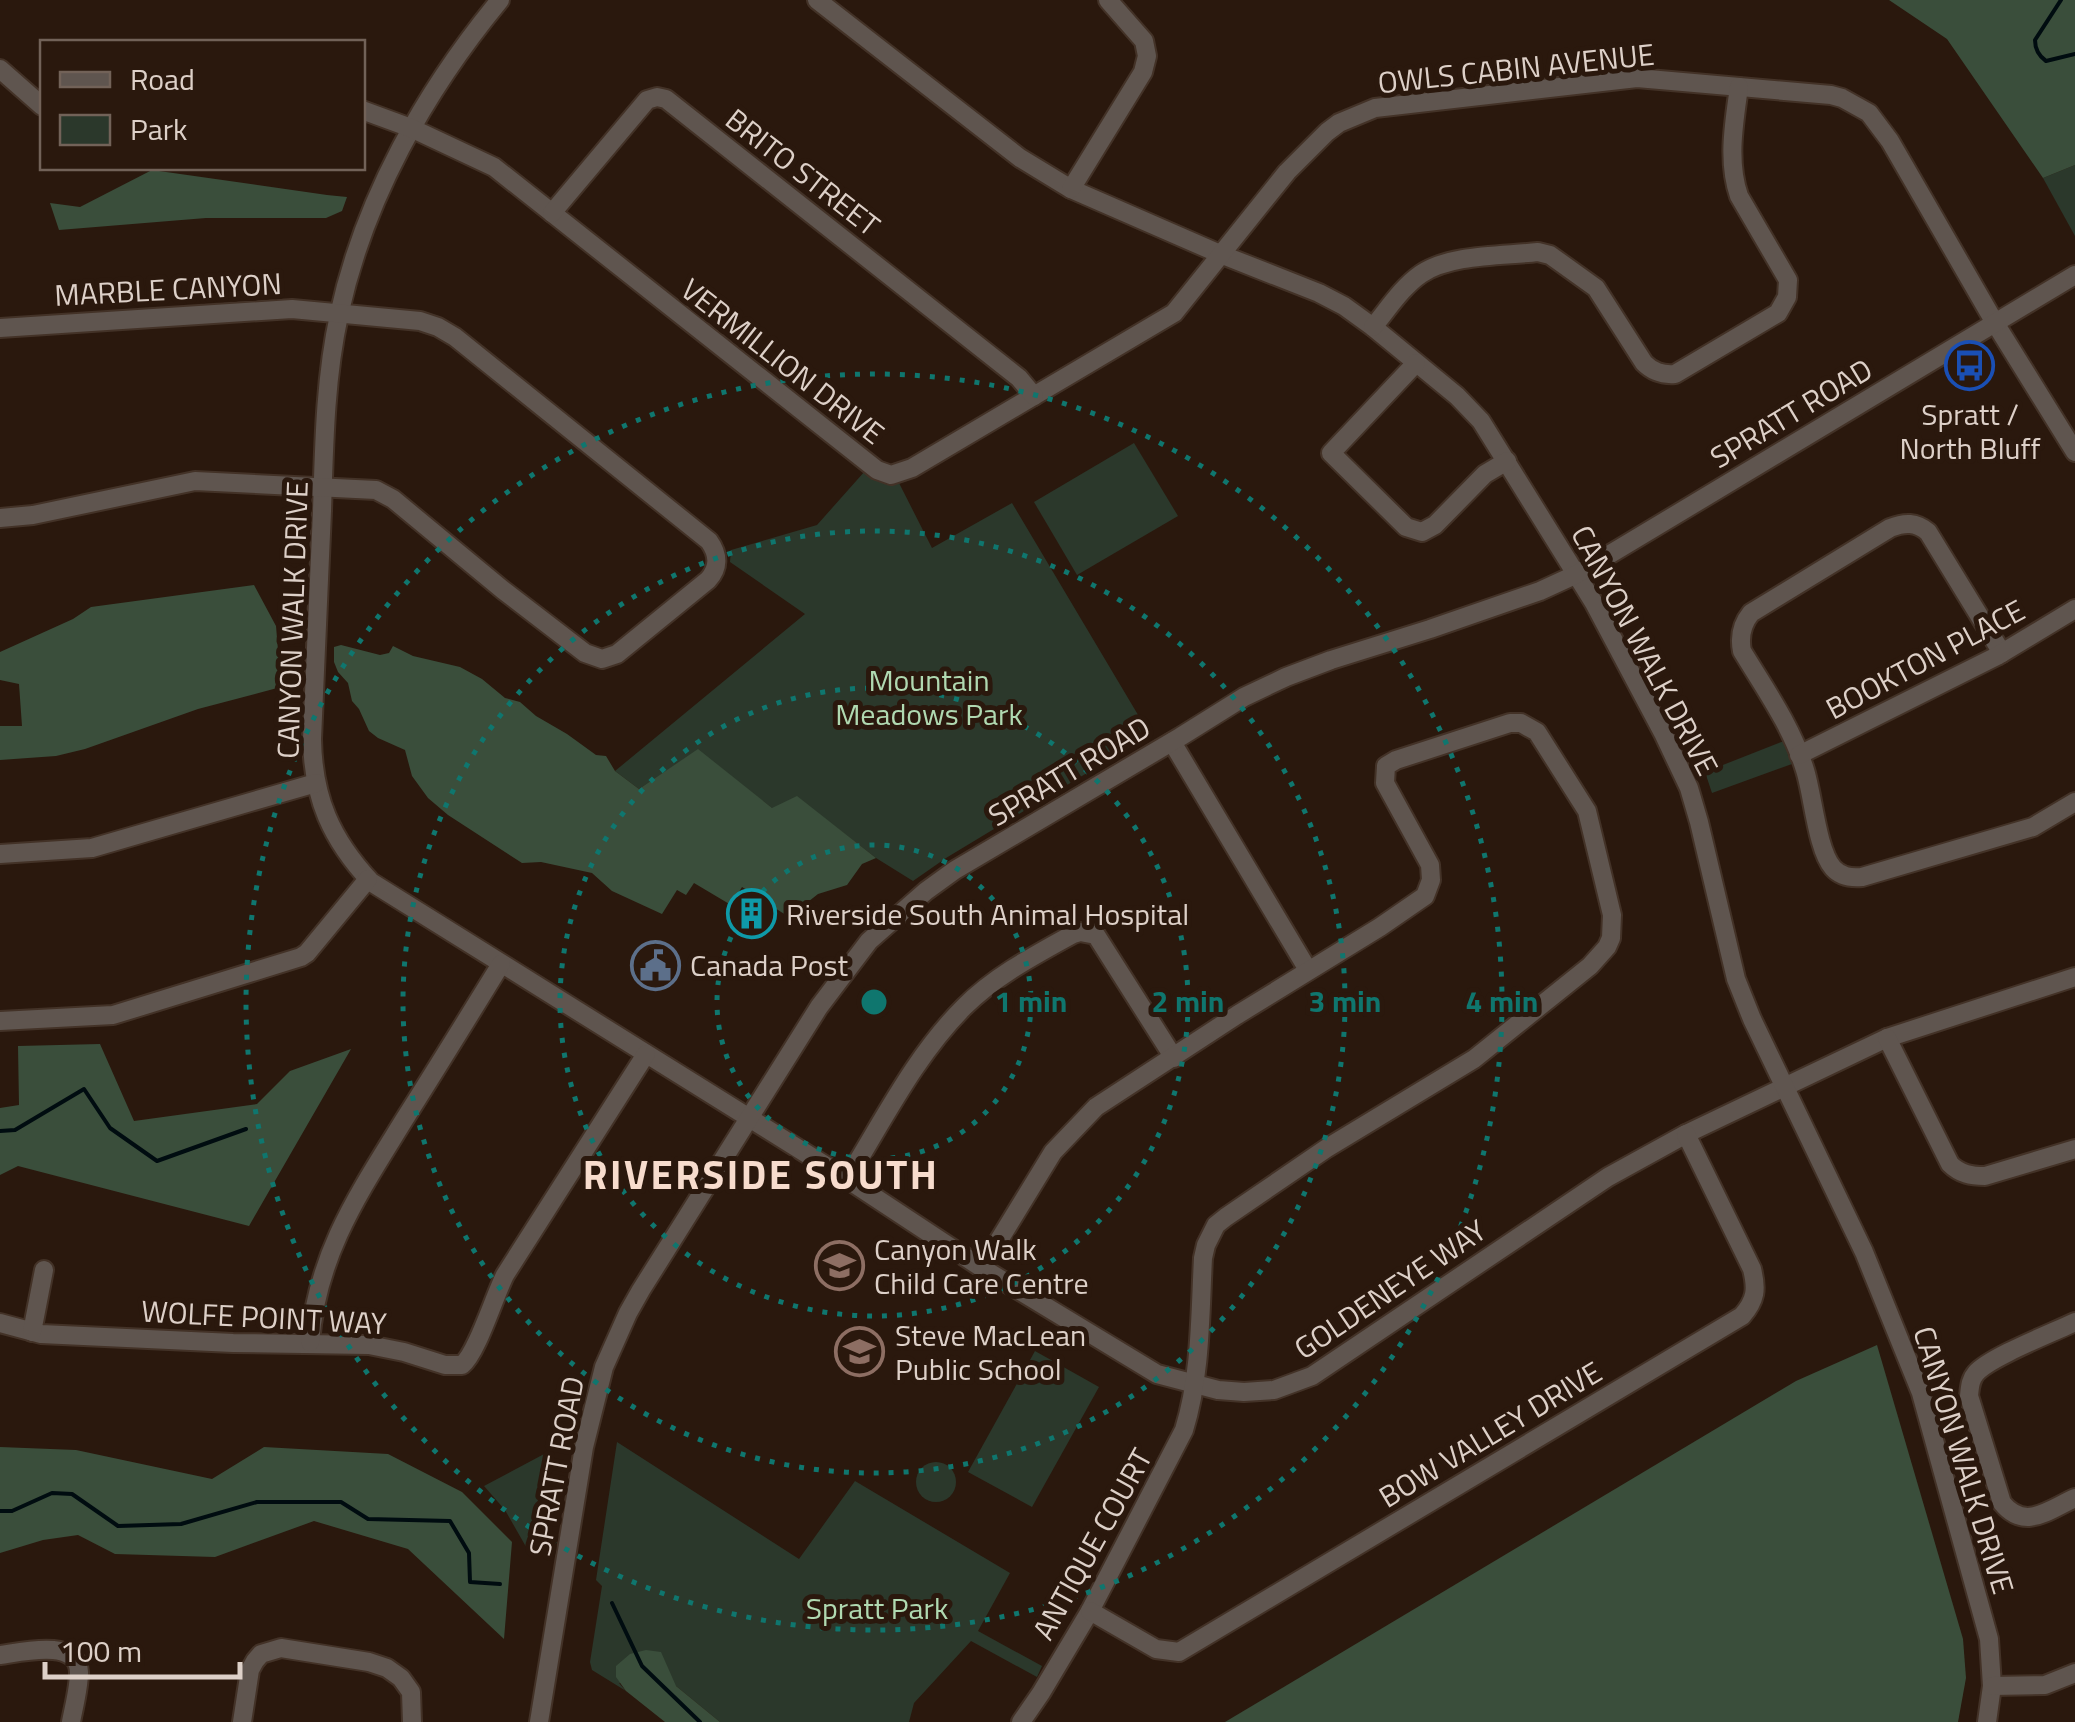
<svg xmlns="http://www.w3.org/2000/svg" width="2075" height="1722" font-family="'Titillium Web',sans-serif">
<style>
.green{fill:#2b382b}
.forest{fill:#3a4e3b}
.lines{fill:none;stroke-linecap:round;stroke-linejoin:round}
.stream{stroke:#000c10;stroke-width:4}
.minor-casing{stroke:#433227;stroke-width:22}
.minor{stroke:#5f554f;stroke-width:18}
.ring{fill:none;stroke:#0f766e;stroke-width:5;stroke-dasharray:5 10}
.labels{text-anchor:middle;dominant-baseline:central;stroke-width:10;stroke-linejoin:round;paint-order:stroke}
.street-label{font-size:30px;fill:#ddd0c8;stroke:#2a180d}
.poi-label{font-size:30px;fill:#ddd0c8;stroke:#2a180d;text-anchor:start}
.park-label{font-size:30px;fill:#b0d9b1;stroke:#2a180d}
.district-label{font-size:40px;font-weight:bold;letter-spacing:2.5px;fill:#f7dccd;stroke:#2a180d}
.centre{fill:#0f766e;stroke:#2a180d;stroke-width:5}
.ring-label{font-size:30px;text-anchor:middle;font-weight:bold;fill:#0f766e;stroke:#2a180d;stroke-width:10;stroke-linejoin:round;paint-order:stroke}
</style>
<rect width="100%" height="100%" fill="#2a180d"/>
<!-- green -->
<g class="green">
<polygon points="2075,165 2075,236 2043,178"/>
<polygon points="1134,443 1178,516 1077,575 1034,502"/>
<polygon points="865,471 881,482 899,483 932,548 1012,503 1150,735 946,858 913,881 876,858 797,797 773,809 698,750 639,789 615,771 805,614 730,562 731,550 817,525"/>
<polygon points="1784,741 1792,764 1712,793 1705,772"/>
<polygon points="1035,1351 1099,1387 1032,1507 968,1472"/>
<polygon points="617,1442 799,1559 855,1481 1010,1573 978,1631 1042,1666 1037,1677 971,1641 914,1703 909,1722 720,1722 676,1686 619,1683 626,1691 592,1670 590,1662 602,1586 596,1580"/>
<polygon points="546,1453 529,1552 505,1510 484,1486"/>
<circle cx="936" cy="1482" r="20"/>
</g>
<!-- forest -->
<g class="forest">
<polygon points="1889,0 2075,0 2075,165 2043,178 1947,39"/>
<polygon points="152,170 327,195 347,197 342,211 326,218 206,218 59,230 50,203 80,207"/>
<polygon points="254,585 276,626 281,687 198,709 85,749 56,756 0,760 0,726 22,726 19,684 0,680 0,652 73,619 91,607"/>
<polygon points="341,645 380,655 389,653 393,646 413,656 460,667 482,679 505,698 520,702 536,716 567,734 596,755 606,756 615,771 639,789 698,749 772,808 797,796 876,858 862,864 847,885 818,894 789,917 742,887 731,905 694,883 686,895 677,890 662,914 612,891 592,873 541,862 522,863 448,815 428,798 412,776 405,750 378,738 369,731 359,709 352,701 348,683 338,672 334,662 334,647"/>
<polygon points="100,1044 134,1121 257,1104 290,1071 351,1049 249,1226 18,1166 0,1175 0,1108 19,1105 18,1046"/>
<polygon points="1877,1345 1963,1639 1966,1678 1958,1722 1225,1722 1796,1381"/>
<polygon points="0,1447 76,1450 212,1479 264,1447 388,1454 462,1492 512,1542 504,1639 408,1549 314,1521 215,1557 115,1554 78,1535 43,1540 0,1553"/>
<polygon points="646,1650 661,1652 676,1686 720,1722 665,1722 626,1691 616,1677 616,1666 630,1654"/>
</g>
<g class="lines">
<!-- stream -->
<g class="stream">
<path d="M2061,0L2035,40C2035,49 2039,56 2046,61L2075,54"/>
<polyline points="0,1131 15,1130 84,1089 110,1128 157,1161 246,1129"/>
<polyline points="0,1511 12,1511 52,1493 72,1494 118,1526 181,1524 257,1502 341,1502 368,1519 450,1521 469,1553 470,1582 500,1584"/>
<polyline points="612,1603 642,1666 700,1722"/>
</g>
<defs>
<g id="minor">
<path d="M500,0C425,91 364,199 339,315C325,379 324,446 322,511C319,587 316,663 312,739C313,798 331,839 371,882L847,1179L982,1268L1157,1374L1218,1390L1244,1392L1274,1390L1312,1376L1608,1177L1686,1134L1887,1038L2075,977"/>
<polyline points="817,0 1020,158 1071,189 1220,254 1319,293 1344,306 1373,327 1457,396 1481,421 1594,603 1663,733 1689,788 1699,822 1736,979 1752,1019 1864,1252 1921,1393 1989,1639 1992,1686 1987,1722"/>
<polyline points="0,69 42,106"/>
<polyline points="362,110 411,128 494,167 877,470 891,475 912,468 1174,313 1287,172 1327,132 1339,123 1375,108 1637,78 1831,95 1842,98 1869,113 1890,141 1995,323 2075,452"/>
<polyline points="1071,189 1143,72 1147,56 1144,41 1108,0"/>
<polyline points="552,213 647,100 657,97 666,99 1019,378 1034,396"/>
<path d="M1373,327C1388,309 1402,287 1421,274C1450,254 1503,256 1538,252L1550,255L1596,288L1644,363C1653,372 1662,375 1675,374L1778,313L1787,297L1788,280L1739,196C1727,161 1734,123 1739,87"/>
<path d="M0,328L292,309L420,321L438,327L455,337L709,541C719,555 719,568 708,580L617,654L602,659L585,653L503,590L393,499L376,490L195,481L33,515L0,518"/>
<polyline points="1416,363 1331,453 1406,527 1422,532 1435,525 1485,474 1507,461"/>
<path d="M2002,653L1928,532C1916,522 1905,522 1890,528L1751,613C1742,624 1739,636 1742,651C1765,689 1792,727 1805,770C1813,795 1817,850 1833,868C1841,877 1851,878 1862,877L2033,827L2075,802"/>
<polyline points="1172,742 1308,970"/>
<polyline points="1799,755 1997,656 2075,609"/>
<polyline points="0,854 92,848 316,783"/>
<polyline points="0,1021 113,1015 301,957 307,953 368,879"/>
<path d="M1887,1038L1950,1164C1960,1174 1971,1176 1985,1176L2075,1149"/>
<path d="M847,1179C883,1121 915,1056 964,1007C995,976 1035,955 1073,934L1080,932L1096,935L1174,1058"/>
<path d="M982,1268L1053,1152L1096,1107L1237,1015L1380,927L1425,896L1431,880L1430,865L1385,783L1386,766L1396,760L1510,723H1521L1537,732L1587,811L1612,915L1611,938L1607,947L1590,966L1474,1059L1327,1148L1226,1217L1216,1225L1206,1245L1203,1258C1200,1315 1201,1375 1184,1430L1090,1611L1041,1693L1021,1722"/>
<path d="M2075,1322C2052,1333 1990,1357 1976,1373C1970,1380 1970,1387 1969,1396L2002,1503C2025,1531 2048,1510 2075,1498"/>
<path d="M0,1323L41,1334L233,1343L369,1345L404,1352L445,1365H462C477,1353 494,1297 505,1275L646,1054"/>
<polyline points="32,1332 44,1270"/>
<path d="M310,1342C317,1254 359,1193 404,1120C437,1068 469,1016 501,964"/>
<path d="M1090,1611L1156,1649L1179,1652L1742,1316C1756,1300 1757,1289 1752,1269L1686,1134"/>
<path d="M0,1655C22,1652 78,1638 79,1672C79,1688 74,1706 71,1722"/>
<polyline points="1992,1686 2045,1685 2075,1673"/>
<polyline points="242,1722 250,1670 255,1661 261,1654 281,1648 369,1662 387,1668 401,1678 411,1692 412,1722"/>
<polyline points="539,1722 584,1447 604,1367 628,1313 641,1290 819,1007 869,941 926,891 955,870 1180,737 1244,697 1286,677 1331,660 1430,629 1540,591 1577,574 2075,275"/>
</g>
</defs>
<!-- minor casing -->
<use href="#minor" class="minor-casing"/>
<!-- minor -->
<use href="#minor" class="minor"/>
</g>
<!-- distance rings -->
<g class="ring">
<circle cx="874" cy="1002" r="157"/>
<circle cx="874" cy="1002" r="314"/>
<circle cx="874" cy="1002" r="471"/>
<circle cx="874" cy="1002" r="628"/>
</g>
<!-- icons -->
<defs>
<symbol id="bus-ring" viewBox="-11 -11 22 22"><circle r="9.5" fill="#2a180d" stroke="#1a4fb4" stroke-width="1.5"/><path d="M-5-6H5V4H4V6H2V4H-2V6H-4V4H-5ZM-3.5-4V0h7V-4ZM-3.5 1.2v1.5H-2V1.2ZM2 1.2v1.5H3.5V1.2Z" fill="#1a4fb4"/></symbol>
<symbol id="building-ring" viewBox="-11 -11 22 22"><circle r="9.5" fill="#2a180d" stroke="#0f9aa8" stroke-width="1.5"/><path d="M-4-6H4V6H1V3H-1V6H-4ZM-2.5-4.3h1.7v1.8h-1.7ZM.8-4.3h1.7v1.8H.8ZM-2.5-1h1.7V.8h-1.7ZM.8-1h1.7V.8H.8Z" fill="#0f9aa8"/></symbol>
<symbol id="civic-ring" viewBox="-11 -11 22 22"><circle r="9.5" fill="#2a180d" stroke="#5c6f8a" stroke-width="1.5"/><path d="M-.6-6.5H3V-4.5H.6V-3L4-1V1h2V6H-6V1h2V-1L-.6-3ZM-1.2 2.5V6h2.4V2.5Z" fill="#5c6f8a"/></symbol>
<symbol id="school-ring" viewBox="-11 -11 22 22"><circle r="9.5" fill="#2a180d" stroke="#8d6e63" stroke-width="1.5"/><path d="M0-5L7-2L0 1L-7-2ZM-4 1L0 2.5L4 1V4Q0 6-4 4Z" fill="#8d6e63"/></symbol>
</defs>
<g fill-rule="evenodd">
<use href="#bus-ring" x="1942" y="338" width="55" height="55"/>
<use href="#building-ring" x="724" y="886" width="55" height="55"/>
<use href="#civic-ring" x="628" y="938" width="55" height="55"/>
<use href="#school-ring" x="812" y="1238" width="55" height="55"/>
<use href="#school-ring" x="832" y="1324" width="55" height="55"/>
</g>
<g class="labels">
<!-- street labels -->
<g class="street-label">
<text transform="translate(1516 68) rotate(-6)">OWLS CABIN AVENUE</text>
<text transform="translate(803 172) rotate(38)">BRITO STREET</text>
<text transform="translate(168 289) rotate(-3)">MARBLE CANYON</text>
<text transform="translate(783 361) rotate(38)">VERMILLION DRIVE</text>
<text transform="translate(1791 413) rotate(-31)">SPRATT ROAD</text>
<text transform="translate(292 620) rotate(-88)">CANYON WALK DRIVE</text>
<text transform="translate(1645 650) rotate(62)">CANYON WALK DRIVE</text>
<text transform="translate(1925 659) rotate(-28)">BOOKTON PLACE</text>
<text transform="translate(1069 771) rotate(-31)">SPRATT ROAD</text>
<text transform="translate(1390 1289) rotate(-34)">GOLDENEYE WAY</text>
<text transform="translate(264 1317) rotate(3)">WOLFE POINT WAY</text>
<text transform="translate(1490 1434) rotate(-31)">BOW VALLEY DRIVE</text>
<text transform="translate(1964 1460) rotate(73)">CANYON WALK DRIVE</text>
<text transform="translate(556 1466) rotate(-79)">SPRATT ROAD</text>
<text transform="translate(1092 1544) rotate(-61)">ANTIQUE COURT</text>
</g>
<!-- poi labels -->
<g class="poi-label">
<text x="1970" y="414" text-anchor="middle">Spratt /<tspan x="1970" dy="34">North Bluff</tspan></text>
<text x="786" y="914">Riverside South Animal Hospital</text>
<text x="690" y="965">Canada Post</text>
<text x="874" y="1249">Canyon Walk<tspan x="874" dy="34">Child Care Centre</tspan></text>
<text x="895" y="1335">Steve MacLean<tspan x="895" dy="34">Public School</tspan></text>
</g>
<!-- park labels -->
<g class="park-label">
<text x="929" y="680">Mountain<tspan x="929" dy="34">Meadows Park</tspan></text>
<text x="877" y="1608">Spratt Park</text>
</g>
<!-- district labels -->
<g class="district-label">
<text x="761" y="1174">RIVERSIDE SOUTH</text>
</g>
</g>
<circle cx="874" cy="1002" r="15" class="centre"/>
<g class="ring-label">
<text x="1031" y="1012">1 min</text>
<text x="1188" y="1012">2 min</text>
<text x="1345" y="1012">3 min</text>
<text x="1502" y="1012">4 min</text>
</g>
<!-- legend -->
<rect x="40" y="40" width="325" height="130" fill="#2a180d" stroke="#726258" stroke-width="2.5"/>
<rect x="60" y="72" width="50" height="15" fill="#5f554f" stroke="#726258" stroke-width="2.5"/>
<text x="130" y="90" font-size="30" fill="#ddd0c8">Road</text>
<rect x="60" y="115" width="50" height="30" fill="#2b382b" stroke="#726258" stroke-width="2.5"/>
<text x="130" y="140" font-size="30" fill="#ddd0c8">Park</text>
<!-- scale -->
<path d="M45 1662v15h195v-15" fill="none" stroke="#ddd0c8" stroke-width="5"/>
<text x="60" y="1662" font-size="30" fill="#ddd0c8" stroke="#2a180d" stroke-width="8" paint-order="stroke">100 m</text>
</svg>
